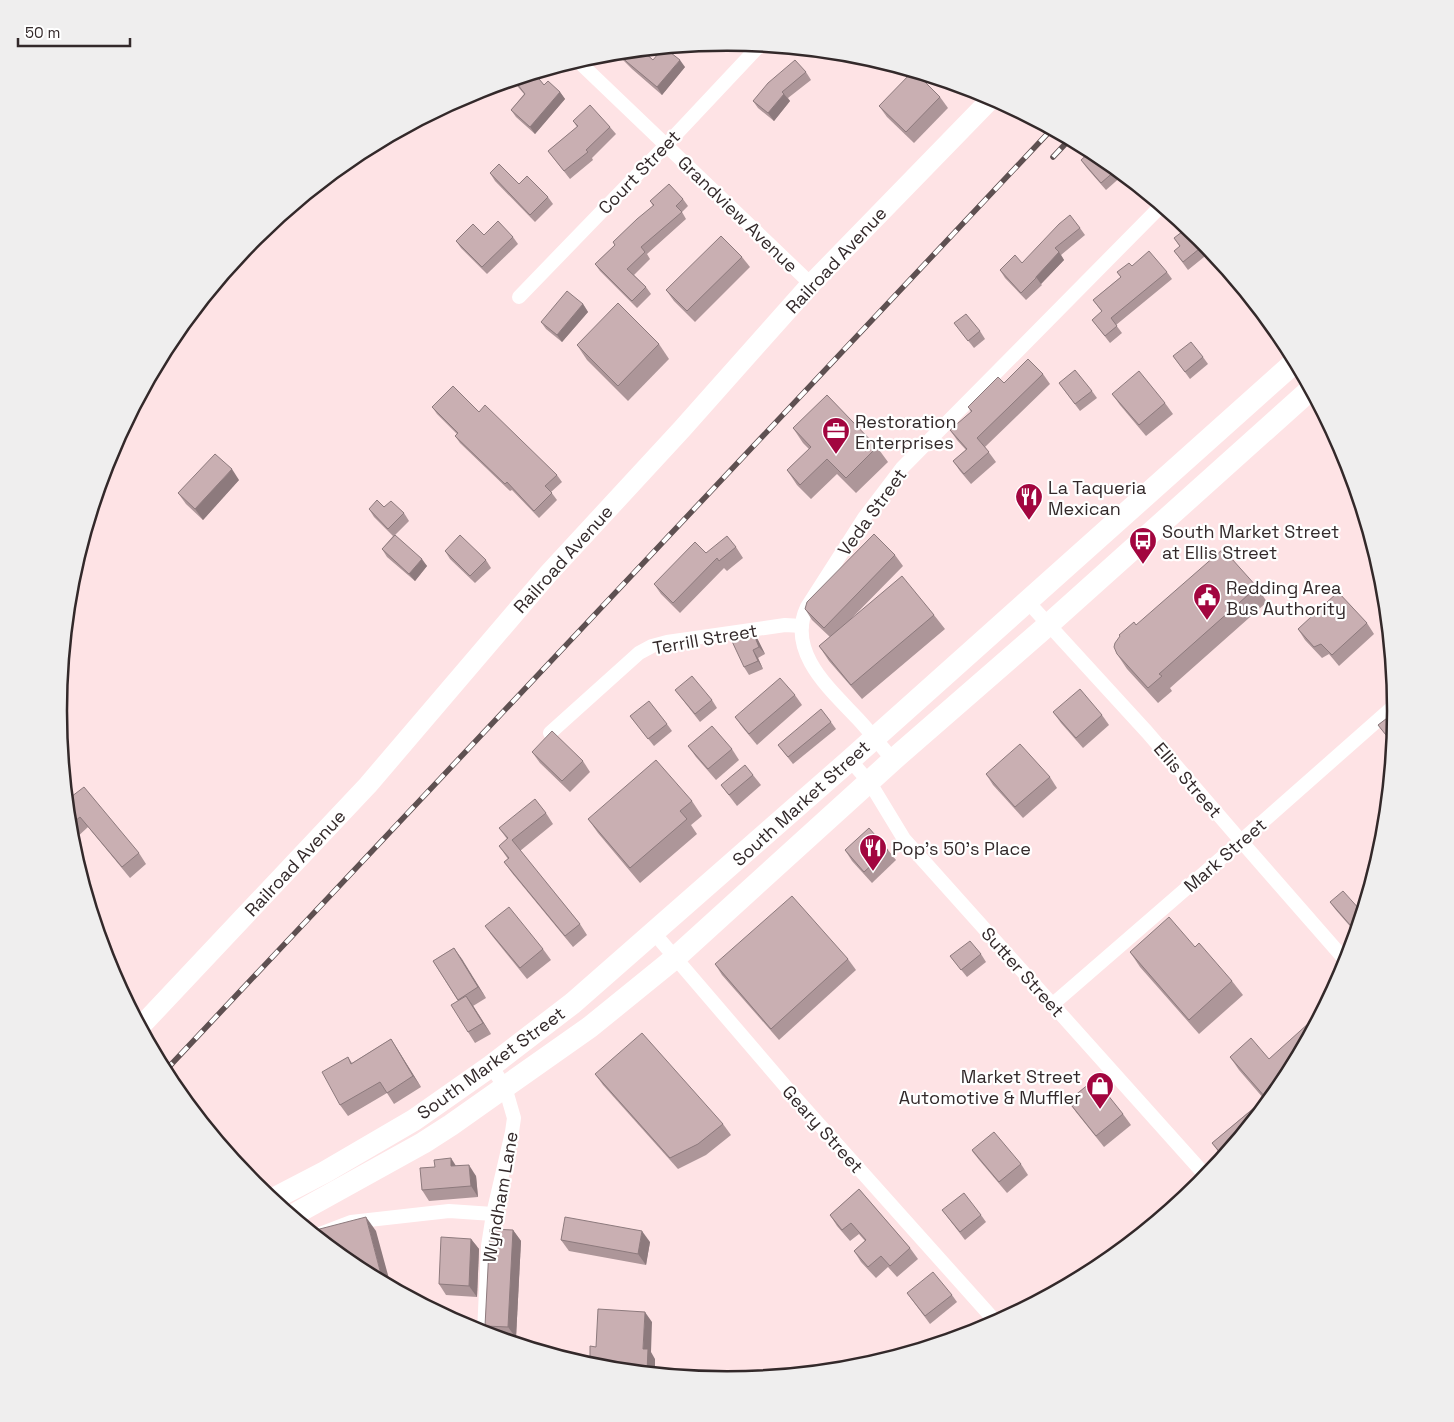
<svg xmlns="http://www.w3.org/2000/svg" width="1454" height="1422" font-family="'Space Grotesk',sans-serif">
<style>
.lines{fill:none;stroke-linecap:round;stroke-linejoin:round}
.street{stroke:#fff;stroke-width:14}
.secondary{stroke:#fff;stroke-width:20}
.primary{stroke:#fff;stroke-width:22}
.rail-casing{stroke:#5e5051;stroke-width:5.5}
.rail{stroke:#fff;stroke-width:4;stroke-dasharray:11;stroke-linecap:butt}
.wall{fill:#ad9699}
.shaded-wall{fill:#8d7a7d}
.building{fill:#c9afb2;stroke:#8d7a7d}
.labels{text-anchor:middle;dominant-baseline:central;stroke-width:4.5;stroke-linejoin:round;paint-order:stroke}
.street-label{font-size:18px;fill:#33292a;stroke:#fff}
.poi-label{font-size:18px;fill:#33292a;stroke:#fff;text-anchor:start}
.rim{fill:none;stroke:#33292a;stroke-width:2.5}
</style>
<rect width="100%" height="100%" fill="#fee3e5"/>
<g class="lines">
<!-- street -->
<g class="street">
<polyline points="578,61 811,284"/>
<polyline points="519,297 666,145 759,46"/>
<polyline points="1027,601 1147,732 1241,841 1346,961"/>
<polyline points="550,733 639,653 652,646 667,642 785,625 802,626"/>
<polyline points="850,760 870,783 904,839 1206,1176"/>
<path d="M893,760C882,747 870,732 858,719C831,690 786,652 807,607L864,518L902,468L1161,206"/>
<polyline points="654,933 792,1094 996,1322"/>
<polyline points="1053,1004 1241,841 1395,705"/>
<polyline points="317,1235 351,1222 449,1211 493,1214"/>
<polyline points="484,1333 488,1246 493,1214 512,1132 514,1118 505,1087 491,1066"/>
</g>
<!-- secondary -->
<polyline class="secondary" points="141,1026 368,785 549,573 682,429 811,284 992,98"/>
<!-- primary -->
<g class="primary">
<polyline points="273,1199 325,1172 414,1120 491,1066 573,1003 850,760 1295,362"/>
<polyline points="293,1215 423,1143 451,1125 590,1027 675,958 893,760 1048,625 1310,390"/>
</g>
<defs>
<g id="rail">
<polyline points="1053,157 1069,140"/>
<polyline points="165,1071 1051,130"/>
</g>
</defs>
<!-- rail casing -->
<use href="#rail" class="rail-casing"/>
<!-- rail -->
<use href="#rail" class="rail"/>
</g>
<!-- wall -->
<g class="wall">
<polygon points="643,51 653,60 685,67 662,95 632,69 616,53"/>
<polygon points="806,72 811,80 788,98 790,101 774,121 758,108 753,101"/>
<polygon points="535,74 544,85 560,92 565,99 535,134 516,117 511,110 524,94 513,81"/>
<polygon points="940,97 948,108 914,143 887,117 879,106"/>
<polygon points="573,121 610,127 616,134 592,158 593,160 570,179 548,151 577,127"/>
<polygon points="1099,155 1123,175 1106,190 1086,167 1081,160"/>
<polygon points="490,173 519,184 548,197 553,204 535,222 495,181"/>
<polygon points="683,199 688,206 682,212 686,219 647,254 650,259 634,275 646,287 651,294 637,308 600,271 595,264 615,245 613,242 653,206 650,201"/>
<polygon points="1080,228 1085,235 1061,255 1064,260 1041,284 1042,285 1026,300 1005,278 1000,270 1022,263"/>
<polygon points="484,235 513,237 518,244 487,274 461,248 456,241"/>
<polygon points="1174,238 1200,238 1206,246 1205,246 1209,253 1188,270 1174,251 1180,247"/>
<polygon points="742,257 750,267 695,322 674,301 666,290"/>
<polygon points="1132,266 1167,272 1172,279 1116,325 1122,333 1110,343 1092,320 1102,312 1093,300 1121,277 1117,272"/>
<polygon points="583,304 588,312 562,342 546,329 541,322"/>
<polygon points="954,323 980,331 985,339 974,348"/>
<polygon points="659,344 669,359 628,401 587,360 577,345"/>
<polygon points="1173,356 1203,357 1208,364 1190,379"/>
<polygon points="1043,374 1050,384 985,447 996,462 971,484 960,471 953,461 966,450 957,440 950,430 971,412 968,407 1004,383"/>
<polygon points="1059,383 1092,391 1097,398 1080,411"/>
<polygon points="1112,394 1165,403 1173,414 1146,436 1120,405"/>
<polygon points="432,407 479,412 557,475 562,482 551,492 557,500 539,518 512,490 510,491 460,443 455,436 457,434 437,414"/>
<polygon points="793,428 877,447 888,462 856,493 837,474 811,499 797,485 787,470 809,449 803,443"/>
<polygon points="239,480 203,520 186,504 178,493"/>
<polygon points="384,507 404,513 409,521 395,535 427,566 415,581 387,557 382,549 393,536 374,517 369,509"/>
<polygon points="736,547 743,558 727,571 724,568 680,613 661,594 654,584 706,553"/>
<polygon points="445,551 486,560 491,568 475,583 450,559"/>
<polygon points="895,555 903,566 847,623 934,615 945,629 862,699 829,661 819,646 830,637 812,620 805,609"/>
<polygon points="1257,587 1267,602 1170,688 1172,691 1158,703 1127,669 1117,654 1136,625"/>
<polygon points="1367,623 1374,634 1339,666 1329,654 1322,658 1305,640 1298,629"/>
<polygon points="757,638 765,654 758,658 763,669 749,675 744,667"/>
<polygon points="675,690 712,700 717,708 700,722"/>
<polygon points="795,695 802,705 757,745 743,728 735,717"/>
<polygon points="1053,712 1102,715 1109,725 1083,748 1061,723"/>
<polygon points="1395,712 1392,743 1378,725"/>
<polygon points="630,716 667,724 672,731 654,746"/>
<polygon points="831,722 836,729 793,764 778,745"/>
<polygon points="688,746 732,749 739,760 716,780 696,757"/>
<polygon points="532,752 583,761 590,772 570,792 540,763"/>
<polygon points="986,774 1050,777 1057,788 1023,818 993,785"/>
<polygon points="753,775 761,785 737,806 721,785"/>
<polygon points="67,800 139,853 146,864 130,878 88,827 75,839 71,834"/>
<polygon points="692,801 702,816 691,825 697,834 640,883 598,833 588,819"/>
<polygon points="546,813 553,824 520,851 580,924 587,935 573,947 512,873 504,862 508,859 499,846 507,839 499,828"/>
<polygon points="845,850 888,850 896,860 872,883 852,861"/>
<polygon points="1330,902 1361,911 1355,932 1335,909"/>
<polygon points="485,926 543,949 551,960 527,979 493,937"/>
<polygon points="1195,947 1232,981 1243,995 1199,1034 1140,967 1130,952"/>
<polygon points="454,948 486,998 473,1006 491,1034 475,1043 468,1032 458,1001 433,961"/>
<polygon points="981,954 986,962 967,977 950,956"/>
<polygon points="848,959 856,970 779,1040 722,975 715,964"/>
<polygon points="391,1039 421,1087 394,1104 387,1093 348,1116 340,1105 348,1057 352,1063"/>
<polygon points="1230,1057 1283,1083 1222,1157 1212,1143 1264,1099 1239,1070"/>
<polygon points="595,1074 723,1124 731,1135 706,1155 678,1169 603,1085"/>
<polygon points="1068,1101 1123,1114 1131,1125 1104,1147 1076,1112"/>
<polygon points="972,1151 1021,1164 1028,1175 1007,1193 980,1161"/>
<polygon points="456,1166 476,1176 478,1197 429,1201 422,1190 435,1167"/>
<polygon points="859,1189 910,1248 918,1259 897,1277 888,1267 876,1278 861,1262 854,1251 865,1241 859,1234 850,1241 837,1226 830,1215"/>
<polygon points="942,1210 981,1215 986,1222 965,1240"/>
<polygon points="513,1230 521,1241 516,1338 501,1338 491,1335 485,1326"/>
<polygon points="471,1239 479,1249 477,1297 446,1295 439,1284"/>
<polygon points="561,1240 650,1242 646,1265 569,1251"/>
<polygon points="907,1293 952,1295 957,1302 930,1324"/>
</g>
<!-- shaded-wall -->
<g class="shaded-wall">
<polygon points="680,60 685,67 662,95 657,87"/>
<polygon points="560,92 565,99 535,134 530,127"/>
<polygon points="784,94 790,101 774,121 768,113"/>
<polygon points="1059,252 1064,260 1041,284 1036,277"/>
<polygon points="583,304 588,312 562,342 557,335"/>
<polygon points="232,469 239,480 203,520 195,509"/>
<polygon points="422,559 427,566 415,581 409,574"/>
<polygon points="752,630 757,638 765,654 759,647"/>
<polygon points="753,650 758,658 763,669 758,661"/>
<polygon points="454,948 462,959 486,998 478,987"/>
<polygon points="466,996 474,1007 491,1034 483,1023"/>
<polygon points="391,1039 398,1050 421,1087 413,1076"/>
<polygon points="451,1158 458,1169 451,1166"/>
<polygon points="469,1165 476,1176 478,1197 471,1186"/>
<polygon points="366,1217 376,1231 391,1286 383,1282"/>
<polygon points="513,1230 521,1241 516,1338 508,1327"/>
<polygon points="642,1231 650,1242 646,1265 638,1254"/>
<polygon points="471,1239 479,1249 477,1297 469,1286"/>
<polygon points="645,1312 652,1322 651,1352 655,1359 655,1372 647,1372 643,1349"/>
</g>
<!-- building -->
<g class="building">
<polygon points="662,49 666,49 680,60 657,87 627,62 618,53 643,51 653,60"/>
<polygon points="795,60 806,72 782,92 784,94 768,113 753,101 768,83"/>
<polygon points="912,72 916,73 940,97 906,132 879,106"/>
<polygon points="535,74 544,85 548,81 560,92 530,127 511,110 525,94 514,80"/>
<polygon points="590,105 610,127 586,150 588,152 564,171 548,151 578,126 573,121"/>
<polygon points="1091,151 1099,155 1116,170 1101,183 1081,160"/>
<polygon points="499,164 519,184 527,176 548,197 530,215 490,173"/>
<polygon points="669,184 683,199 676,206 682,212 641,247 645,252 627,269 646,287 632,301 595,264 615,245 613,242 637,219 654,205 650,201"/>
<polygon points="1070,215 1080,228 1055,248 1059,252 1036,277 1036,278 1021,293 1000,270 1015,255 1022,263 1059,224"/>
<polygon points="498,221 513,237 482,267 456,241 473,224 484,235"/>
<polygon points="1187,228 1200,238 1199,239 1204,245 1183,262 1174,251 1180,246 1174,238"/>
<polygon points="721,236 742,257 687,311 666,290"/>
<polygon points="1149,251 1167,272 1111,318 1117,326 1105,336 1092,320 1102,311 1093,300 1121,277 1117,272 1129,263 1132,266"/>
<polygon points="567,291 583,304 557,335 541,322"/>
<polygon points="618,303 659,344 618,386 577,345"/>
<polygon points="966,314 980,331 968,341 954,323"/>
<polygon points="1191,342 1203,357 1185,372 1173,356"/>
<polygon points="1028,359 1043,374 977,438 989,452 964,474 953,461 967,449 950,430 972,411 968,407 998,377 1004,383"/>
<polygon points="1075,370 1092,391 1075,404 1059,383"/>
<polygon points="1139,371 1165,403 1139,425 1112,394"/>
<polygon points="453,386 479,412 485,405 557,475 545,486 552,493 534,511 507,482 505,484 455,436 458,433 432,407"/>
<polygon points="827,395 877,447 846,478 827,459 800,485 787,470 811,447 793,428"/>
<polygon points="215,454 232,469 195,509 178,493"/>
<polygon points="377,500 384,507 391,501 404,513 388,529 369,509"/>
<polygon points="874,534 895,555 824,628 805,609 807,602"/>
<polygon points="395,535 422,559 409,574 382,549"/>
<polygon points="460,535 486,560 470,576 445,551"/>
<polygon points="727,536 736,547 719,561 717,558 673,603 654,584 695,542 706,553"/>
<polygon points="1223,549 1257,587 1159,674 1162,676 1148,688 1117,654 1114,647 1115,643 1120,636 1119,635 1134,622 1136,625"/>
<polygon points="902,576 934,615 851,685 819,646"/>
<polygon points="1338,592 1367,623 1332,655 1321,644 1314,647 1298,629"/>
<polygon points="752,630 759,647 753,650 758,661 744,667 730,637 742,632"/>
<polygon points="692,676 712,700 695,714 675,690"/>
<polygon points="780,678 795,695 749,734 735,717"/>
<polygon points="1080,689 1102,715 1076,738 1053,712"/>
<polygon points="649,701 667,724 648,739 630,716"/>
<polygon points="821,709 831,722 788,757 778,745"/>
<polygon points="1395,712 1393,738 1390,740 1378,725"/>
<polygon points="712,726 732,749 708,769 688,746"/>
<polygon points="552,731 583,761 562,781 532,752"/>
<polygon points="1020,744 1050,777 1015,807 986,774"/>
<polygon points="656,760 692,801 680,811 687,819 630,868 588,819"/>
<polygon points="745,765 753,775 729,795 721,785"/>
<polygon points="84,787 139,853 122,867 80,817 70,825 67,800"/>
<polygon points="535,799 546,813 512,840 580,924 565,936 504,862 509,858 499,846 508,838 499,828"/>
<polygon points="869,828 888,850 864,872 845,850"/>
<polygon points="1343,891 1361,911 1359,919 1351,926 1330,902"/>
<polygon points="792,896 848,959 771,1029 715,964"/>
<polygon points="509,907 543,949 520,968 485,926"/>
<polygon points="1169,917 1195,947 1199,943 1232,981 1189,1020 1130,952"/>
<polygon points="970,941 981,954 961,970 950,956"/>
<polygon points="454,948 478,987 458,1000 433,961"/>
<polygon points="466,996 483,1023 468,1032 451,1005"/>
<polygon points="1320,1013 1283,1083 1223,1156 1212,1143 1266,1098 1230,1057 1251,1038 1269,1059"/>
<polygon points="642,1033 723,1124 698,1144 670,1158 595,1074"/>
<polygon points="391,1039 413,1076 387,1093 380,1082 340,1105 322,1072 348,1057 351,1064"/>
<polygon points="1095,1079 1123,1114 1096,1136 1068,1101"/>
<polygon points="994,1132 1021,1164 999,1182 972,1150"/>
<polygon points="451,1158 451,1166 469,1165 471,1186 422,1190 420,1168 435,1167 434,1160"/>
<polygon points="859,1189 910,1248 890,1266 881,1256 868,1267 854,1251 866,1240 851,1223 842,1230 830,1215"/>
<polygon points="964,1193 981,1215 960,1232 942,1210"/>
<polygon points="366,1217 383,1282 355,1267 312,1231"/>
<polygon points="565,1217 642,1231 638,1254 561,1240"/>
<polygon points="490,1229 513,1230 508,1327 485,1326"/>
<polygon points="441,1237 471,1239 469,1286 439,1284"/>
<polygon points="933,1272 952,1295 925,1316 907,1293"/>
<polygon points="598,1309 645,1312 643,1349 648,1349 647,1372 596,1367 590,1365 590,1346 596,1347"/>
</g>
<!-- icons -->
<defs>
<symbol id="office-pin" viewBox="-11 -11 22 30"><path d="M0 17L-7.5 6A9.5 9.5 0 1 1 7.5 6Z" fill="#a2063f" stroke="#fff"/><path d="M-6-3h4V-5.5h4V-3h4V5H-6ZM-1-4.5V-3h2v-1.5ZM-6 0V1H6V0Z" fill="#fff"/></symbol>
<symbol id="restaurant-pin" viewBox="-11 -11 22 30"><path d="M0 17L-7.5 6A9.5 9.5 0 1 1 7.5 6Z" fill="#a2063f" stroke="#fff"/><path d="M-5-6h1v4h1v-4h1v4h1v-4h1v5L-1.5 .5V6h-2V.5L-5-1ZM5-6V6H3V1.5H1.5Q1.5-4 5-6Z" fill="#fff"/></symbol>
<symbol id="bus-pin" viewBox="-11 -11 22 30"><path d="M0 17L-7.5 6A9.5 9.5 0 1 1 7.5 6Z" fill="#a2063f" stroke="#fff"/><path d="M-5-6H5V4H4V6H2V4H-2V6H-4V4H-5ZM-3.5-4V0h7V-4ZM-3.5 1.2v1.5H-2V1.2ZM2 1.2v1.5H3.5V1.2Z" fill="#fff"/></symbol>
<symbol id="civic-pin" viewBox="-11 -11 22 30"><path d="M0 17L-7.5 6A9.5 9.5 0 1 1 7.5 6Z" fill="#a2063f" stroke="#fff"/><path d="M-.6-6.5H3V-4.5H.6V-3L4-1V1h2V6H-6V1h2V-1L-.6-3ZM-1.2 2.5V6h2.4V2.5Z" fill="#fff"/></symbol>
<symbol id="shop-pin" viewBox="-11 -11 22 30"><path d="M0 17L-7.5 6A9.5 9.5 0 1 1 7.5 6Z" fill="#a2063f" stroke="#fff"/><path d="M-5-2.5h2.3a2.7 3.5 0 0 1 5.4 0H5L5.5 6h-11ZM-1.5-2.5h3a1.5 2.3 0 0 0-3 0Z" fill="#fff"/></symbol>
</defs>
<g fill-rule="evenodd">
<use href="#office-pin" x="820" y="415" width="32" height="43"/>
<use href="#restaurant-pin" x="1013" y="481" width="32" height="43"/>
<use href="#bus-pin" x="1127" y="525" width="32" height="43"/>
<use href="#civic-pin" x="1191" y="581" width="32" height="43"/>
<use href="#restaurant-pin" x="857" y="832" width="32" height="43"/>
<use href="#shop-pin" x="1084" y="1070" width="32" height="43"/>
</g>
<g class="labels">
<!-- street labels -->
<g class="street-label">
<text transform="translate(639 172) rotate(-46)">Court Street</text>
<text transform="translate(738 214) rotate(44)">Grandview Avenue</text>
<text transform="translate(836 260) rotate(-47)">Railroad Avenue</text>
<text transform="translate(872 512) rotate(-54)">Veda Street</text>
<text transform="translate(563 559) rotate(-48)">Railroad Avenue</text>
<text transform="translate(705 639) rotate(-10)">Terrill Street</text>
<text transform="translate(1188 780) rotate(49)">Ellis Street</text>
<text transform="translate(801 803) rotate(-42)">South Market Street</text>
<text transform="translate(1225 855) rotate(-41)">Mark Street</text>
<text transform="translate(295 863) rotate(-47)">Railroad Avenue</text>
<text transform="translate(1023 972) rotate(48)">Sutter Street</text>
<text transform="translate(491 1063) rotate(-36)">South Market Street</text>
<text transform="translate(823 1129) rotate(48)">Geary Street</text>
<text transform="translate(500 1197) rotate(-80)">Wyndham Lane</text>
</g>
<!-- poi labels -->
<g class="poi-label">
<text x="855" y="421">Restoration<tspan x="855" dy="21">Enterprises</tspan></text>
<text x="1048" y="487">La Taqueria<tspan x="1048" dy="21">Mexican</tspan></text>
<text x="1162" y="531">South Market Street<tspan x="1162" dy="21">at Ellis Street</tspan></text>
<text x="1226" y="587">Redding Area<tspan x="1226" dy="21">Bus Authority</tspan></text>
<text x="892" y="848">Pop's 50's Place</text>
<text x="1081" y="1076" text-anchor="end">Market Street<tspan x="1081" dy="21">Automotive &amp; Muffler</tspan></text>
</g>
</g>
<!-- crop -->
<path d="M0 0H1454V1422H0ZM67 711a660 660 0 1 1 1320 0a660 660 0 1 1-1320 0Z" fill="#efeeee" fill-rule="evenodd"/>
<path class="rim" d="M67 711a660 660 0 1 1 1320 0a660 660 0 1 1-1320 0Z"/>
<!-- scale -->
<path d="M18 38v8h112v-8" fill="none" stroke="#33292a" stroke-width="2.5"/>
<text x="25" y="38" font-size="15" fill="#33292a" stroke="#ffffff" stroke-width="4" paint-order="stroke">50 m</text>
</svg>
